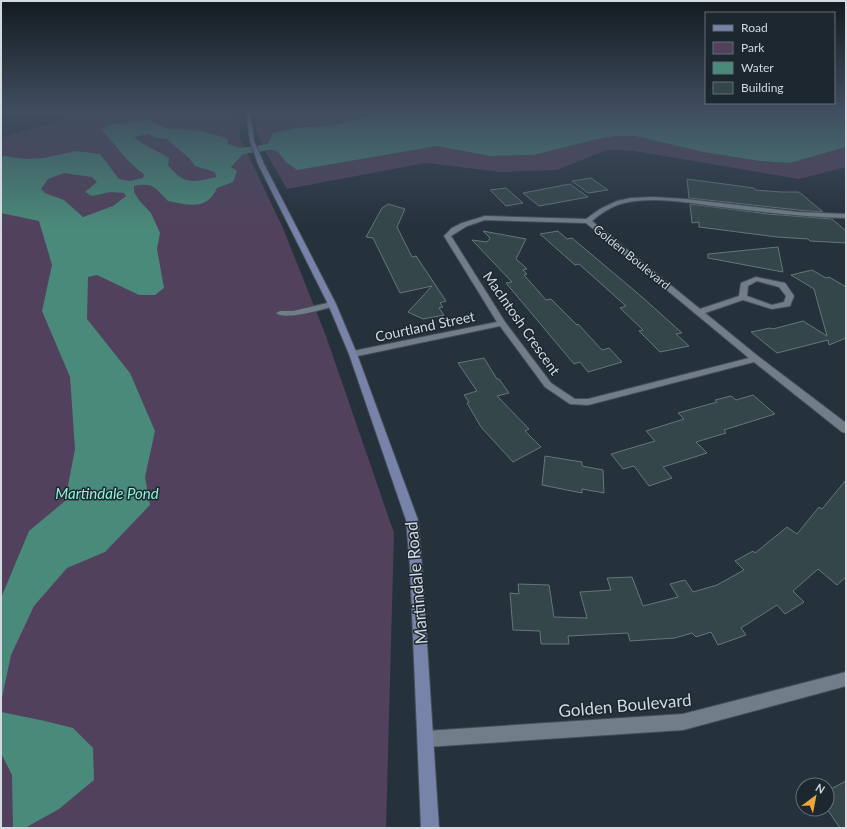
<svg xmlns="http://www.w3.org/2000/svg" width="847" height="829" font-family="Lato,sans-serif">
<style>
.green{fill:#52415d}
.water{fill:#4a8a7a;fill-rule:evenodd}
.building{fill:#344649;stroke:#63777a}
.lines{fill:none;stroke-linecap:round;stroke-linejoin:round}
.lane-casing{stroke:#454f57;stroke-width:2}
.street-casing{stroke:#454f57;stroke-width:2}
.secondary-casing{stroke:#454f57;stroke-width:2}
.lane{fill:#717e8a;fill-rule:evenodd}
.street{fill:#717e8a;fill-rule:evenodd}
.secondary{fill:#7783a8;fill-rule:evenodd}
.labels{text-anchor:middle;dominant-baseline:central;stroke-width:3;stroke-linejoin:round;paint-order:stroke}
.far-street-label{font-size:12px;fill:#d3dbe1;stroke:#1c2730}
.street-label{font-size:14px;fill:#d3dbe1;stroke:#1c2730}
.water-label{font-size:15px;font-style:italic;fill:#91f5db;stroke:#1c2730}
.near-street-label{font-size:17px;fill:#d3dbe1;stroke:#1c2730}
</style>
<rect width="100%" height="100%" fill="#25313b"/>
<!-- green -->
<g class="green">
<polygon points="64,112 239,112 240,138 283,228 326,336 394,533 386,828 1,828 1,138 64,119"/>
<path d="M256,112H386L337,125L296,128L273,133L268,144L263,145C256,134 254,124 256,112Z"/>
<polygon points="615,136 635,136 703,152 759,161 790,163 846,147 846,167 799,179 634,151 606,150 557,170 501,172 426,163 287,189 265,151 277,151 286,162 346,161 438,146 490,156 534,155 593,140"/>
</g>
<!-- water -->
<g class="water">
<path d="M386,112H846V147L790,163L759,161L703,152L635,136H615L593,140L534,155L490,156L437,146L297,170L286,162L277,151L270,150L243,154L231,167L237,171L233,182L217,188C207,211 188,205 168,201C155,188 154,182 134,186V192L139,200L151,213L160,233L157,249L164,288L155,295H139L97,275L88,277L87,319L130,373L155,431L145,477L150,505L105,552L67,568L34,606L11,655L1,702V598L29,531L65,501L75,449L70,377L42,311L52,265L39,221L1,213V157L4,156L26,159L44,158L76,151L100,154L119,179L130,181L143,178L144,174C127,163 116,144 101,130L109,125L149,120L165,128L201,131L227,138L228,144L240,148L268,144L273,133L296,128L337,125ZM148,134L157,138L167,139L189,158L195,166L215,172L216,177C193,182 185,186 168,165L169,158C159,151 142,145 134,137ZM64,173L92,177L97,182L85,192L92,196L110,192L124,193L126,196L113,206L83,217L64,200L45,193L41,189L48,179Z"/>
<polygon points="1,712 45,721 73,728 93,748 94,780 59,809 25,828 13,828 12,775 1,753"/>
</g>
<!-- building -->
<g class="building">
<polygon points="591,178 608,190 588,193 572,181"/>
<polygon points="687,179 754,188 755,190 781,192 799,192 823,212 798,210 689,198"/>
<polygon points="570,184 588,197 539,206 523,193"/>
<polygon points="506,188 523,203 506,206 490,190"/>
<polygon points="388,204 405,209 397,227 412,257 416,256 446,301 440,303 443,307 439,308 444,315 423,319 408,312 432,286 400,293 373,238 366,237 382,208"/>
<polygon points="690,204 768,214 832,219 846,231 846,243 810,241 808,239 777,237 699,227 699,222 692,223"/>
<polygon points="483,231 526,239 516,259 527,269 523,270 527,274 524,275 546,300 551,299 577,325 578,324 602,350 609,348 622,362 588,372 580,362 574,364 506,283 512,282 472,240 487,242 490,238"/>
<polygon points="558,231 567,239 572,238 642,297 682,333 676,334 689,346 660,352 639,331 643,330 620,308 626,306 579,264 575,265 540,234"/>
<polygon points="778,247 783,272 708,258 708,254"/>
<polygon points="812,270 826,278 829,277 846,287 846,338 829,345 828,340 777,353 751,332 770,328 773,329 803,321 827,336 814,289 791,275"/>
<polygon points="484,358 497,379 499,379 509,393 497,396 529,429 525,431 541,447 513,462 481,427 467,403 469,402 464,395 477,391 458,363"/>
<polygon points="753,395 775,414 724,430 726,433 696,442 707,453 663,467 672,478 649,486 634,466 623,469 611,454 655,441 646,431 684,419 678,413 717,402 715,400 731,396 736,400"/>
<polygon points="545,456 582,462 582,466 603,470 604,493 582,489 582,493 542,485"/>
<polygon points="846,480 846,577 837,585 818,569 793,591 804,602 785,614 777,605 741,628 746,635 718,645 711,632 696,637 692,633 675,638 630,641 628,633 568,636 569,644 541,644 540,631 513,630 510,593 519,594 518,584 549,585 554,617 587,618 580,592 611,590 607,578 632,577 643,606 678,597 670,584 685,580 693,592 717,585 744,570 735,561 753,551 755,553 787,527 797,534 819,507 822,509"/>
<polygon points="846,781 846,828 840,828 827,809 827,791"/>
</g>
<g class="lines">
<defs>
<path id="lane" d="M332,302L336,304L335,306C323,309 285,321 276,313L280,311H293Z"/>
<g id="street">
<path d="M653,197L686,199L798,212L846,214V218C804,217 763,212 721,207C689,203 655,196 624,203C612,206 601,213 592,221L700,309L739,296L741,283L756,277L785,283L794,296L790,306L772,309L743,300L705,313L759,357L846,423V433L842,432L754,362L588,405L570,404L545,387L500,326L353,357L349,354L353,351L497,322L444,236L452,228L462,223L485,216L586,219L600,209L617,201L631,198ZM485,220L586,223L749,358L588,399H575L551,383L505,322L451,236L467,226ZM757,281L779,287L786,296L784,302L772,305L747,296L748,286Z"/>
<polygon points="846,672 846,686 683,730 426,747 420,745 418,739 420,733 426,731 683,714"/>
</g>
<polygon id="secondary" points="246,112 250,112 254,141 264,164 336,304 357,354 418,520 422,566 439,828 421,828 410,566 406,520 349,354 328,304 258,164 250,141"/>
</defs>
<!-- lane casing -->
<use href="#lane" class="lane-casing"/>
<!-- street casing -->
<use href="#street" class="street-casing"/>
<!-- secondary casing -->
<use href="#secondary" class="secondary-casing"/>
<!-- lane -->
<use href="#lane" class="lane"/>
<!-- street -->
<use href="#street" class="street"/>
<!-- secondary -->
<use href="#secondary" class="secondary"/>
</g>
<!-- sky -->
<linearGradient id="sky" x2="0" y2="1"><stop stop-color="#141b20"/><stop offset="0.49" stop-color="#404e60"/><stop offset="1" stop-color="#404e60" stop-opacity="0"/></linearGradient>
<rect width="847" height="228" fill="url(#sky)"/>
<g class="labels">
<!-- far-street labels -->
<g class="far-street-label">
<text transform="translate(632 257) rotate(39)">Golden Boulevard</text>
</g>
<!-- street labels -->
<g class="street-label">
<text transform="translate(522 323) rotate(55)">MacIntosh Crescent</text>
<text transform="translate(425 326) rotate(-12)">Courtland Street</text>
</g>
<!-- water labels -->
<g class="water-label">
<text x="107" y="493">Martindale Pond</text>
</g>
<!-- near-street labels -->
<g class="near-street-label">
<text transform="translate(416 583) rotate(-95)">Martindale Road</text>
<text transform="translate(625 705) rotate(-5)">Golden Boulevard</text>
</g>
</g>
<!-- border -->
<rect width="847" height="829" fill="none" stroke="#d3dbe1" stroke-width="4"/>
<!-- legend -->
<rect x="705" y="12" width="130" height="92" fill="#1c2730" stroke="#656f77"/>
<rect x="713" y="25" width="20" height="6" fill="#7783a8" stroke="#656f77"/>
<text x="741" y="32" font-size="12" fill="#d3dbe1">Road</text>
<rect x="713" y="42" width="20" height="12" fill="#52415d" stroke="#656f77"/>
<text x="741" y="52" font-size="12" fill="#d3dbe1">Park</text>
<rect x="713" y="62" width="20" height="12" fill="#4a8a7a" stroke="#656f77"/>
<text x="741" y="72" font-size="12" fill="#d3dbe1">Water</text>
<rect x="713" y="82" width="20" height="12" fill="#344649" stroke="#656f77"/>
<text x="741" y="92" font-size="12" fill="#d3dbe1">Building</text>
<!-- north arrow -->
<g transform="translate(815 797) rotate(32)"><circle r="19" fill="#1c2730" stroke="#656f77"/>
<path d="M0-3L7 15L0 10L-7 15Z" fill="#eea73d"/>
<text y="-6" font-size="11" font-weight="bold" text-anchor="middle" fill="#d3dbe1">N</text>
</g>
</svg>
